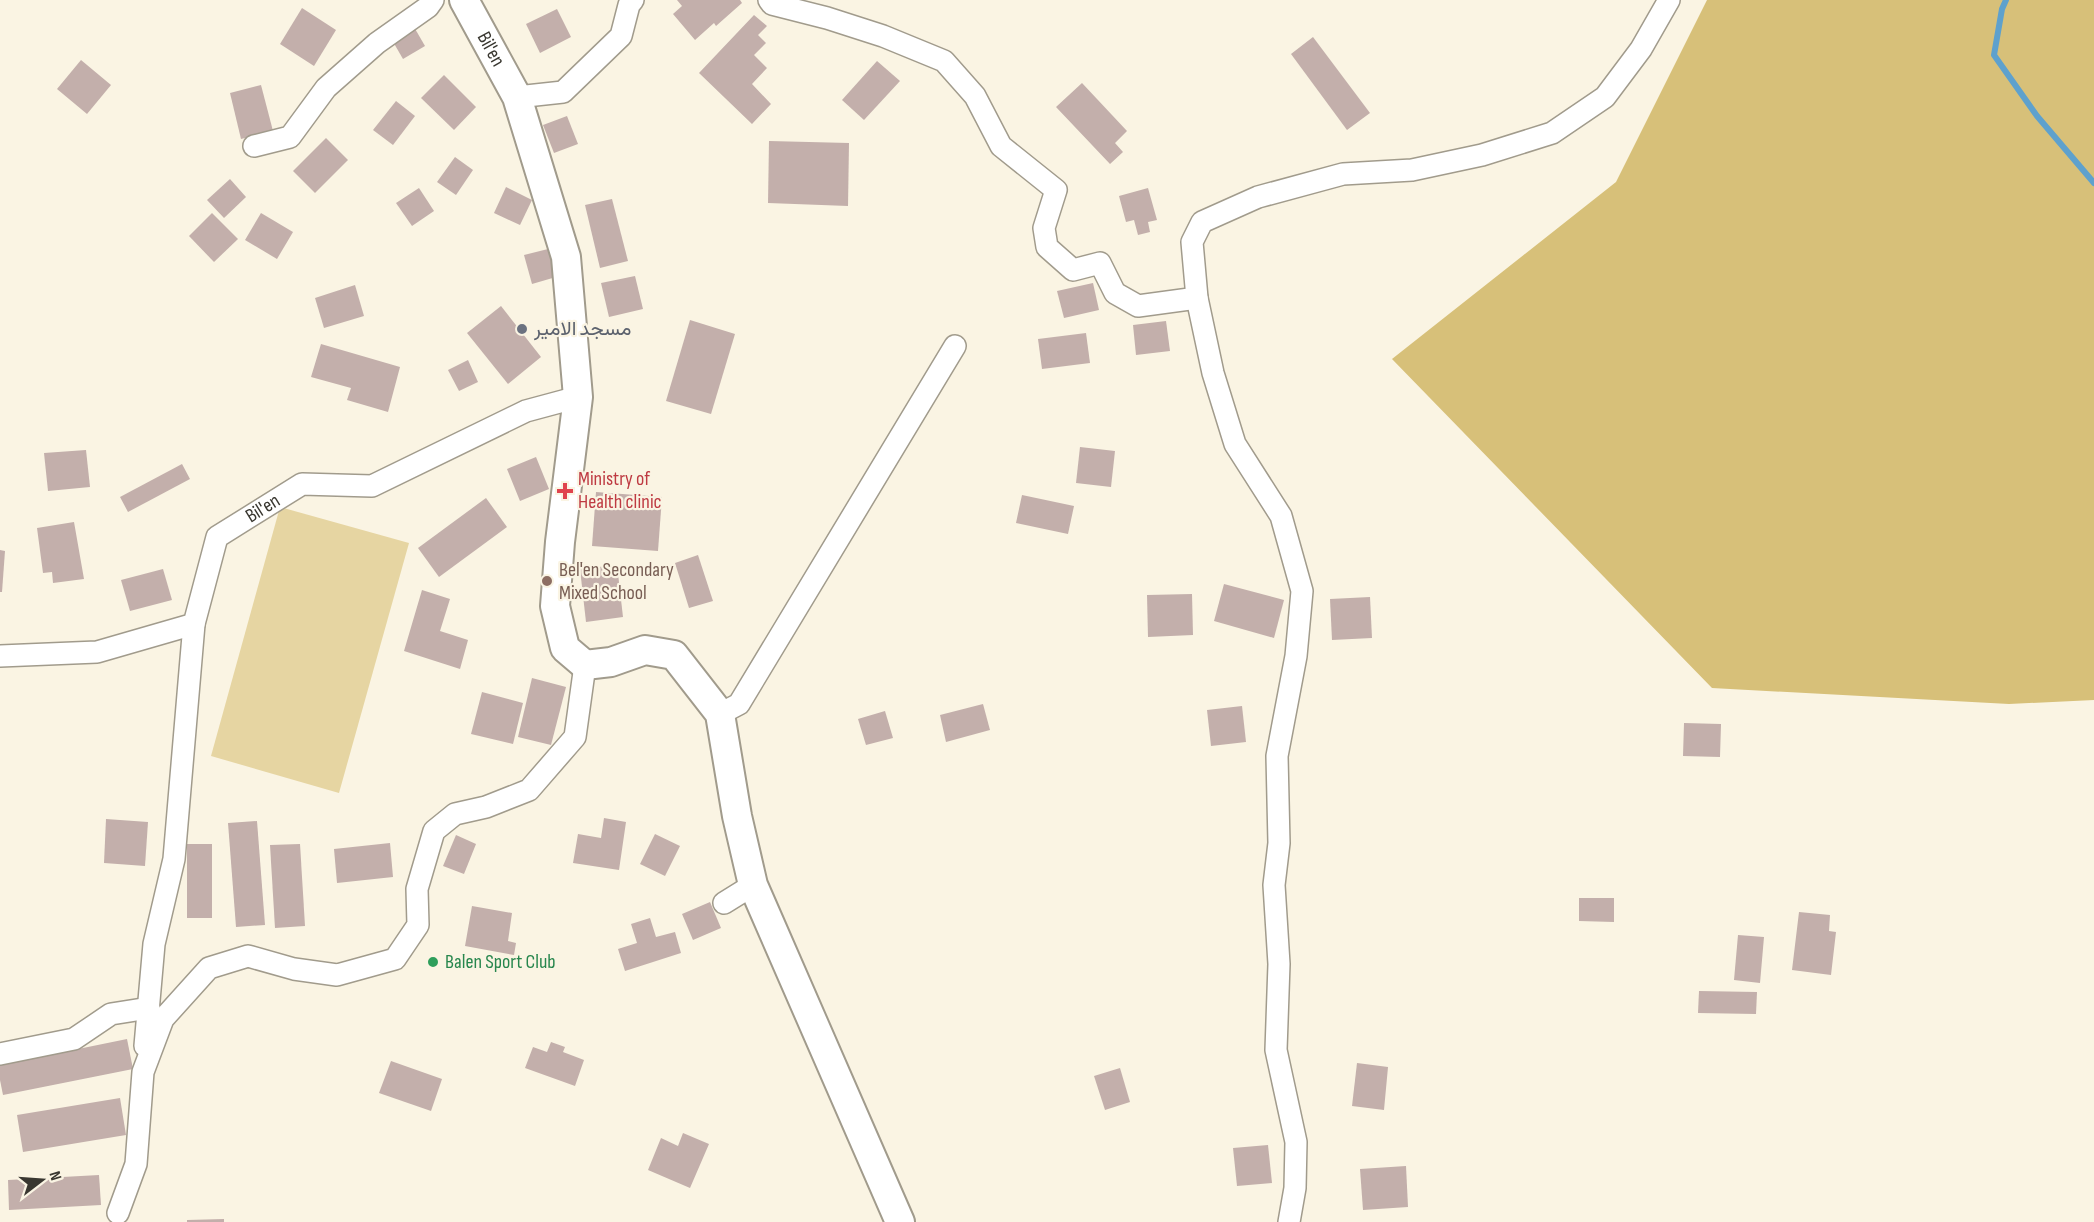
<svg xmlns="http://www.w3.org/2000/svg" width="2094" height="1222" font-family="'Sofia Sans Condensed',Vazirmatn,sans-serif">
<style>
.green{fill:#e6d5a2}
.forest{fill:#d7c079}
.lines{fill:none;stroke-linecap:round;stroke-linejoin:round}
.stream{stroke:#5ea1cd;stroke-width:6}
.building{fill:#c3afab}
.street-casing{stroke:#a19b8c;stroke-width:24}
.secondary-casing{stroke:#a19b8c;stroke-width:32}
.street{stroke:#fff;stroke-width:21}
.secondary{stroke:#fff;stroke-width:28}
.worship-dot{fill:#6b7280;stroke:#faf4e3;stroke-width:2}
.health-dot{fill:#e0444e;stroke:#faf4e3;stroke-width:2}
.education-dot{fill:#8d6e63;stroke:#faf4e3;stroke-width:2}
.leisure-dot{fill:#2e9e5b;stroke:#faf4e3;stroke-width:2}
.labels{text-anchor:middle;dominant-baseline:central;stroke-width:4.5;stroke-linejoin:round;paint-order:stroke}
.street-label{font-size:20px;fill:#393730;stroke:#faf4e3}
.worship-label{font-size:20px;fill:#5b616d;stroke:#faf4e3;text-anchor:start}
.health-label{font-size:20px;fill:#be3a42;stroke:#faf4e3;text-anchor:start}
.education-label{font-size:20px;fill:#785e54;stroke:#faf4e3;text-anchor:start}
.leisure-label{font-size:20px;fill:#27864d;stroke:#faf4e3;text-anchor:start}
</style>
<rect width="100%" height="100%" fill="#faf4e3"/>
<!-- green -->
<polygon class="green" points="280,507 409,543 339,793 211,756"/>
<!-- forest -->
<polygon class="forest" points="1707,0 2094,0 2094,700 2009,704 1712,688 1392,359 1616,182"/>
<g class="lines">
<!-- stream -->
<polyline class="stream" points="2006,0 2002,9 1994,55 2037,116 2094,183"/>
</g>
<!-- building -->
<g class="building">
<polygon points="677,0 740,0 742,3 716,26 714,23 695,40 673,14 682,6"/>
<polygon points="302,8 336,30 314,66 280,44"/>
<polygon points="557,9 571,37 540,53 526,24"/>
<polygon points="754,15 767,26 758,35 766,43 754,55 767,68 752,84 771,104 752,124 699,73"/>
<polygon points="414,27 425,46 403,59 392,40"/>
<polygon points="1313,37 1370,113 1347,130 1291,54"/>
<polygon points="81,60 111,85 87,114 57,89"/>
<polygon points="877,61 900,81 864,120 842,100"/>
<polygon points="444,75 476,107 454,130 421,98"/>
<polygon points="1082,83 1127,131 1115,143 1123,152 1110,164 1056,107"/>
<polygon points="261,85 273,131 241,139 230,93"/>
<polygon points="396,101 415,116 393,145 373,130"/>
<polygon points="567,116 578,144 554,153 543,125"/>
<polygon points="326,138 348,160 315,193 293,171"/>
<polygon points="769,141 849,143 848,206 768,203"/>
<polygon points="455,157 473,170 456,195 437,182"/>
<polygon points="230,179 246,197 224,218 207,200"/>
<polygon points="506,187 532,200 520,225 494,213"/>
<polygon points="419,188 434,211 412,226 396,203"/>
<polygon points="1148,188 1157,220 1148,222 1150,232 1138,235 1134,220 1126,222 1119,196"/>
<polygon points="612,199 628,261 600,268 585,205"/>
<polygon points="212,213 238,239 214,262 189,236"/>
<polygon points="261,213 293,232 277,259 245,240"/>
<polygon points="548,249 556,277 532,284 524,255"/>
<polygon points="635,276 643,309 609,317 601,283"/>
<polygon points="1093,283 1099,310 1064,318 1057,291"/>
<polygon points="355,285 364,316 324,328 315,298"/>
<polygon points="501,306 541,357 508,384 467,333"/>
<polygon points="690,320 735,334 711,414 666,401"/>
<polygon points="1166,321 1170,351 1136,355 1133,325"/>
<polygon points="1086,333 1090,363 1042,369 1038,339"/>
<polygon points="321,344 400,367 388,412 347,400 351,388 311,377"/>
<polygon points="468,360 478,382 459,391 448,370"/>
<polygon points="1080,447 1115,451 1111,487 1076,483"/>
<polygon points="86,450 90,487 48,491 44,453"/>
<polygon points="536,457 549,489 520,501 507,469"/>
<polygon points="182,464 190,479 128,512 120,497"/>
<polygon points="596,492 662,497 658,551 592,546"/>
<polygon points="1022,495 1074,506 1068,534 1016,523"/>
<polygon points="486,498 507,527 439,577 418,548"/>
<polygon points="74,522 84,579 53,583 52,572 43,573 37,528"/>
<polygon points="0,550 5,551 2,592 0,592"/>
<polygon points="698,555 713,601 689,608 675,563"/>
<polygon points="617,565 623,617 586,622 580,569"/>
<polygon points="163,569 172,600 130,611 121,580"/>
<polygon points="1224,584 1284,600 1274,638 1214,621"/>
<polygon points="422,590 450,599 440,631 468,640 460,669 404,651"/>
<polygon points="1192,594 1193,635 1148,637 1147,595"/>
<polygon points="1370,597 1372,638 1332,640 1330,599"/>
<polygon points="532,678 566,687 551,745 518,737"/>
<polygon points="482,692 523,703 513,744 471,734"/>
<polygon points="983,704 990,730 946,742 940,715"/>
<polygon points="1242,706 1246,742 1211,746 1207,710"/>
<polygon points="885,711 893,738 866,745 858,719"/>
<polygon points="1684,723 1721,724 1720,757 1683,756"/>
<polygon points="604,818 626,822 619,870 573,863 578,834 601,838"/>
<polygon points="106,819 148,822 145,866 104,863"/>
<polygon points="257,821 265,925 236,927 228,823"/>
<polygon points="655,834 680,846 665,876 640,864"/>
<polygon points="456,835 476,844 464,874 443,866"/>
<polygon points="390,843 393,877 337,883 334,849"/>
<rect x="187" y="844" width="25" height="74"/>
<polygon points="300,844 305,926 275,928 270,845"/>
<polygon points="1579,898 1614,898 1614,922 1579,921"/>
<polygon points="710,902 721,928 693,940 682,914"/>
<polygon points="472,906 512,913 508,941 516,943 514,955 465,946"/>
<polygon points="1799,912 1830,915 1829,931 1836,932 1831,975 1792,970"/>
<polygon points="650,918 656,937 675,932 681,953 625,971 618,949 637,943 631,924"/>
<polygon points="1738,935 1764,937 1760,983 1734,980"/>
<polygon points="1699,991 1757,992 1756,1014 1698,1013"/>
<polygon points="127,1039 133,1069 3,1095 0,1080 0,1065"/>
<polygon points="551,1042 565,1047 563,1052 584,1060 575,1086 525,1068 533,1047 547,1052"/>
<polygon points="391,1061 442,1079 431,1111 379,1093"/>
<polygon points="1357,1063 1388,1067 1384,1110 1352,1106"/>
<polygon points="1120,1068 1130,1102 1105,1110 1094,1076"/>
<polygon points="120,1098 126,1135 23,1152 17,1115"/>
<polygon points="683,1133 709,1144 690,1188 648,1170 661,1138 678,1146"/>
<polygon points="1268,1145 1272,1183 1237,1186 1233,1148"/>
<polygon points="1406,1166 1408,1207 1363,1210 1360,1169"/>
<polygon points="99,1175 101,1205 9,1210 8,1180"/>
<polygon points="224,1219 224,1222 187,1222 187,1220"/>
</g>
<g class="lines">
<defs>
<g id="street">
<polyline points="769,0 772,4 827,18 883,36 944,61 975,96 1001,146 1056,190 1044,228 1047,247 1073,270 1100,263 1115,293 1138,306 1197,298"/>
<polyline points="517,97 563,92 621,36 629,5 633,0"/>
<polyline points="254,146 290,137 326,88 377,43 428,7 433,0"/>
<path id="s1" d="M0,656L97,652L194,624L217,537L302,484L372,486L526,411L578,397"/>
<polyline points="720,714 739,704 955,346"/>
<polyline points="724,903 753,885"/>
<polyline points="145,1046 154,944 174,859 194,624"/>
<polyline points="0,1054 74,1039 111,1014 149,1008"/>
<polyline points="118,1213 136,1164 143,1072 163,1019 209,968 248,956 294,969 337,975 395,959 418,925 417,889 434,831 455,814 486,807 529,790 575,737 585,665"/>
<polyline points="1289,1222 1295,1188 1296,1142 1276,1050 1279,964 1274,885 1279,843 1277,756 1296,656 1302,591 1281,516 1235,444 1213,373 1197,298 1192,242 1202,222 1258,197 1343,174 1412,170 1482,155 1552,133 1605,97 1641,49 1669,0"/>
</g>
<g id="secondary">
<path id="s2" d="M464,0L517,97L566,257L578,397L560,542L555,606L565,648L585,665L611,662L645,650L674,655L720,714L737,816L753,885L900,1222"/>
</g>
</defs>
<!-- street casing -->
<use href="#street" class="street-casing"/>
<!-- secondary casing -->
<use href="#secondary" class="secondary-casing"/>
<!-- street -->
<use href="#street" class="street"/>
<!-- secondary -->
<use href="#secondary" class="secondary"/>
</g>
<!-- markers -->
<circle class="worship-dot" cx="522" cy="329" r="6"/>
<path class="health-dot" d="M562 482h6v6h6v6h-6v6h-6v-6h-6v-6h6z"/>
<circle class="education-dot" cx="547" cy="581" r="6"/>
<circle class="leisure-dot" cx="433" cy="962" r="6"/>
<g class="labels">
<!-- street labels -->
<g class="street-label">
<text stroke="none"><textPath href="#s2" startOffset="56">Bil'en</textPath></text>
<text stroke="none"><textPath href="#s1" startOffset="342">Bil'en</textPath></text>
</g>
<!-- worship labels -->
<g class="worship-label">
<text x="534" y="329">مسجد الامير</text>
</g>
<!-- health labels -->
<g class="health-label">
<text x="578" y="479">Ministry of<tspan x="578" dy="23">Health clinic</tspan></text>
</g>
<!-- education labels -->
<g class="education-label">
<text x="559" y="570">Bel'en Secondary<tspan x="559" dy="23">Mixed School</tspan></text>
</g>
<!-- leisure labels -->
<g class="leisure-label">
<text x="445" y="962">Balen Sport Club</text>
</g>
</g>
<!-- north arrow -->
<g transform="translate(42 1180) rotate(73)" stroke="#faf4e3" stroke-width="4.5" paint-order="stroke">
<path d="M0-4.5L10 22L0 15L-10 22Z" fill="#393730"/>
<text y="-9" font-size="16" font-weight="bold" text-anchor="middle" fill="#393730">N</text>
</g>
</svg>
